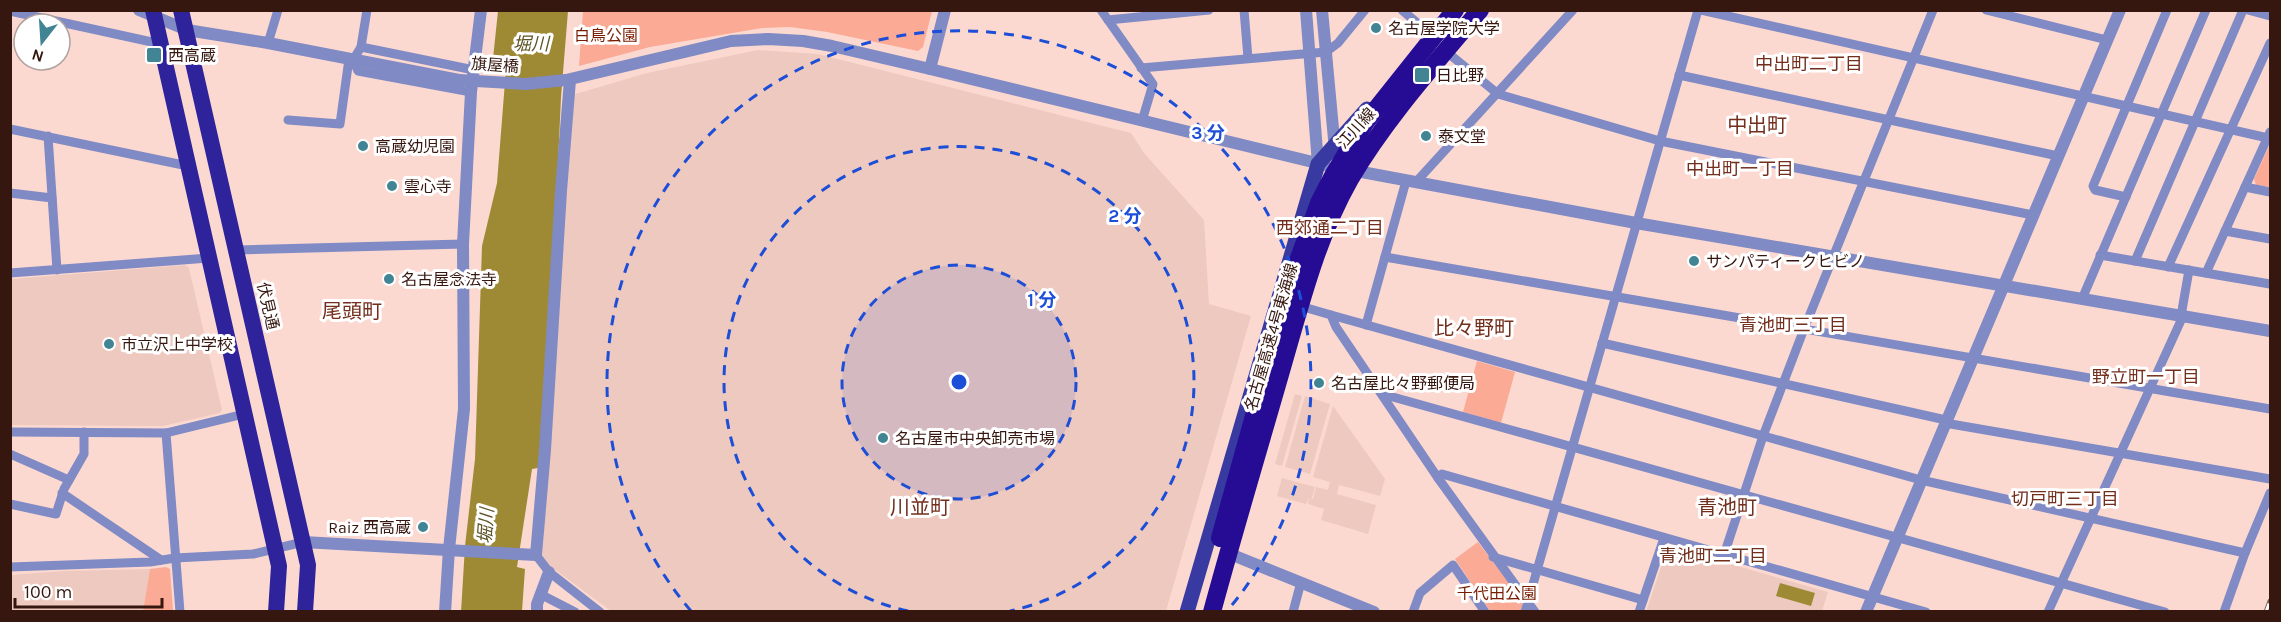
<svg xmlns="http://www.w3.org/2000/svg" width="2281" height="622" font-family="Karla,'Noto Sans JP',sans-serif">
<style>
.built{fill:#eec9bf}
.green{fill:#faaa95}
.water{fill:#9e8a35}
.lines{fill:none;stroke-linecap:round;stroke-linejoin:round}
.minor{stroke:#808ac4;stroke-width:9}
.tertiary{stroke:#808ac4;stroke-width:12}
.primary{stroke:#383aa2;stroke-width:15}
.trunk{stroke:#2f239b;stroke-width:16}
.rail-casing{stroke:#7b5b53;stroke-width:5}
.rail{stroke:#fff;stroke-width:3;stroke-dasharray:9;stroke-linecap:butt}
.tertiary-bridge{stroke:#808ac4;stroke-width:12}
.motorway-bridge{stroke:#260c94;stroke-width:18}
.ring{fill:none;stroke:#1d4ed8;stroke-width:3;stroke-dasharray:10 8}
.poi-dot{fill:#418494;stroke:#fff;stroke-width:2}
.labels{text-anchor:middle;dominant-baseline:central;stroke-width:6;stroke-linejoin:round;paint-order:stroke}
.poi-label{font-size:16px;fill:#36170f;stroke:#fff;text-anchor:start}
.park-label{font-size:16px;fill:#781c00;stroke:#fff}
.street-label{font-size:16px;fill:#36170f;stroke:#fff}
.water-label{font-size:18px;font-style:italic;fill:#5f5427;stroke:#fff}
.neighbourhood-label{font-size:18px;fill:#732e1c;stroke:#fff}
.quarter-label{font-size:20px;fill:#732e1c;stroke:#fff}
.centre{fill:#1d4ed8;stroke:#fff;stroke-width:3}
.ring-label{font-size:18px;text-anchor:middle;font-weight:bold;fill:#1d4ed8;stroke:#fff;stroke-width:6;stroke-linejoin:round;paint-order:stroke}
</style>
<rect width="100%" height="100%" fill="#fcd9d0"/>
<!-- built -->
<g class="built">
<polygon points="758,50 818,54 1131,133 1144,153 1204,220 1209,304 1251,316 1166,611 611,611 542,560 572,95 647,73"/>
<polygon points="185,265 189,268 222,410 220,413 163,426 11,425 11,279"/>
<polygon points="1295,394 1302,396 1282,466 1275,464"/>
<polygon points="1305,396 1330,404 1310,474 1285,467"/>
<polygon points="1333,406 1385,479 1380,496 1339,485 1337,494 1376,505 1368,534 1321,520 1324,509 1308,504 1309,497 1306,504 1277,496 1282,478 1315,487 1312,498 1310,498 1313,499 1316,487 1328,490 1330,482 1313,477"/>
<polygon points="1671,547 1828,592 1822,611 1646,612 1667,549"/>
<polygon points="150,569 143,611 11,612 11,575 63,571"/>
</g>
<!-- green -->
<g class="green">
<polygon points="583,11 583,10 932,11 923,47 918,51 827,32 790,27 762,28 650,47 579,66"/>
<polygon points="2270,144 2270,187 2256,185 2254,179"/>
<polygon points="1477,361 1515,372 1501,423 1463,412"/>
<polygon points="1478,542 1521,599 1523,606 1521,611 1490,611 1455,559"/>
<polygon points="166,567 170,569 173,611 143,611 150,569"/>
</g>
<!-- water -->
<g class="water">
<polygon points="498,11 568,11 561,97 549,365 538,468 532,469 517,567 525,569 522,611 461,612 465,546 475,459 482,246 497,183 506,69 492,68"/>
<polygon points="1780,583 1815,593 1811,606 1776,596"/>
</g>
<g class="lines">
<!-- minor -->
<g class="minor">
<polyline points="367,10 361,47 353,60 358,71 471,92"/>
<polyline points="1101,10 1153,84 1142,121"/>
<polyline points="1244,10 1248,58"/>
<polyline points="1402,10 1430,34"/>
<polyline points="1701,10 2268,138"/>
<polyline points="1986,10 2107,40"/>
<polyline points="2248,10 2270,16"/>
<polyline points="10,11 161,44"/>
<polyline points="1108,20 1209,10"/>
<polyline points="268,43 278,10"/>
<polyline points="361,47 474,70"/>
<polyline points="1448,53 1498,94 1660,141 2033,215"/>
<polyline points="1141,68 1326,52 1338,43 1365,10"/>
<polyline points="1679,75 2058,156"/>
<polyline points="288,120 340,124 349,59"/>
<polyline points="10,129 188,166"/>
<polyline points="48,136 57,270"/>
<polyline points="1416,182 1573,10"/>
<polyline points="2245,187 2270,192"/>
<polyline points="10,193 52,198"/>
<polyline points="2126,197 2095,190 2093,186 2167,10"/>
<polyline points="2225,231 2270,239"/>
<polyline points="237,250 463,244"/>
<polyline points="2100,255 2270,284"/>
<polyline points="1385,257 2270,409"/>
<polyline points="2135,261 2243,10"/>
<polyline points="2168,267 2270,43"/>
<polyline points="10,273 209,258"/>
<polyline points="2206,273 2270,132"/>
<polyline points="2082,299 2206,10"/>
<polyline points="1300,306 1331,315 1336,327 1438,478 1535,612"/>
<polyline points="1331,315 1921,480 2245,553"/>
<polyline points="2181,316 2189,270"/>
<polyline points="1366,325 1406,181"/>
<polyline points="1602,343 1946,420"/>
<polyline points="1382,394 2165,612"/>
<polyline points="1945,423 2270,479"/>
<polyline points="10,432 166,433 244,414"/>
<polyline points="166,433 180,612"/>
<polyline points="10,454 69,480"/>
<polyline points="1438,478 1442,474 1926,612"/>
<polyline points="62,493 161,560"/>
<polyline points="10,504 56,514 64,489 84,454 84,432"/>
<polyline points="536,555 549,572 600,612"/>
<polyline points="1724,555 1763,436 1804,329 1933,10"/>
<polyline points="1493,557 1643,600"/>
<polyline points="10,567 150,562 175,558 253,554 303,542"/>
<polyline points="540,594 575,612"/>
<polyline points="1293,612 1301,582"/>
<polyline points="1413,612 1420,593 1453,565 1485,612"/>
<polyline points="1525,612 1698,10"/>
<polyline points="1639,612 1664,538"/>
<polyline points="2048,612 2183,316"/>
<polyline points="2224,612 2245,553 2270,493"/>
</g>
<!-- tertiary -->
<g class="tertiary">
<polyline points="139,10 187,30 268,43 459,80"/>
<polyline points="1306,10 1318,164"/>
<polyline points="1322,10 1335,150"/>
<polyline points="930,69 945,10"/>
<polyline points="566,80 731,41 768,39 803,41 832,46 930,69 1325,165"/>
<polyline points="1351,170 1636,223 2270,331"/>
<polyline points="303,542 536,555 545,450 561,191 570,80"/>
<polyline points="1235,556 1374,612"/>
<polyline points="445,612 449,549 464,409 463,244 471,92 481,10"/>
<polyline points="537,612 537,604 549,572"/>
<polyline points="1866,612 2120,10"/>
</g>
<!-- primary -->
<polyline class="primary" points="1187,612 1318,164 1367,109"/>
<!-- trunk -->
<g class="trunk">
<polyline points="153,10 279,566 276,612"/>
<polyline points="181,10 308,565 305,612"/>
</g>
<defs>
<polyline id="rail" points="2266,612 2270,601"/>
</defs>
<!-- rail casing -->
<use href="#rail" class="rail-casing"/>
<!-- rail -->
<use href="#rail" class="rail"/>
<!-- tertiary-bridge -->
<polyline class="tertiary-bridge" points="459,80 526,84 566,80"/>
<!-- motorway-bridge -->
<g class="motorway-bridge">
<polyline points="1220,538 1294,272 1319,203 1334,174 1365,123 1455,10"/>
<path d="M1212,612C1234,531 1258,451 1281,371C1300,306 1316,239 1350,179C1386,118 1434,65 1480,10"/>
</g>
</g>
<!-- distance rings -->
<circle cx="959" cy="382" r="117" fill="#1d4ed8" fill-opacity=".12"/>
<g class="ring">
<circle cx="959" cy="382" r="117"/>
<path d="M908 611A235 235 0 1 1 1010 611"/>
<path d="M691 611A352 352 0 1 1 1227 611"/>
</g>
<!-- markers -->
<g class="poi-dot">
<circle cx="1376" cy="28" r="6"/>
<rect x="146" y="47" width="16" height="16" rx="3"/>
<rect x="1414" y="67" width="16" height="16" rx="3"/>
<circle cx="1426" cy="136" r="6"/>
<circle cx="363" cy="146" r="6"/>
<circle cx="392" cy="186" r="6"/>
<circle cx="1694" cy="261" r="6"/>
<circle cx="389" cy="279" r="6"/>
<circle cx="109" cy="344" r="6"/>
<circle cx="1319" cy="383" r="6"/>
<circle cx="883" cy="438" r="6"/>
<circle cx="423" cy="527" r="6"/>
</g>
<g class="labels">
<!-- poi labels -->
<g class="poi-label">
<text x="1388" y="28">名古屋学院大学</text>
<text x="168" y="55">西高蔵</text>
<text x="1436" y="75">日比野</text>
<text x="1438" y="136">泰文堂</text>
<text x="375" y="146">高蔵幼児園</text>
<text x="404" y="186">雲心寺</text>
<text x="1706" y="261">サンパティークヒビノ</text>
<text x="401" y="279">名古屋念法寺</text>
<text x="121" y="344">市立沢上中学校</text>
<text x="1331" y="383">名古屋比々野郵便局</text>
<text x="895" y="438">名古屋市中央卸売市場</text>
<text x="411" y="527" text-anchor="end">Raiz 西高蔵</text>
</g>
<!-- park labels -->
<g class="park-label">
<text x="606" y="35">白鳥公園</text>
<text x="1497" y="593">千代田公園</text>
</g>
<!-- street labels -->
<g class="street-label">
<text transform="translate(495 65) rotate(4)">旗屋橋</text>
<text transform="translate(1356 128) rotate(-48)">江川線</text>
<text transform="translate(268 306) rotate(77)">伏見通</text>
<text transform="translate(1271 337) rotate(-74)">名古屋高速4号東海線</text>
</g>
<!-- water labels -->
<g class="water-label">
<text x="531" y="44">堀川</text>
<text transform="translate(486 526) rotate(-86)">堀川</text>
</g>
<!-- neighbourhood labels -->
<g class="neighbourhood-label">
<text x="1809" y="64">中出町二丁目</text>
<text x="1740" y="169">中出町一丁目</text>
<text x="1330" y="228">西郊通二丁目</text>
<text x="1793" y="325">青池町三丁目</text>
<text x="2146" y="377">野立町一丁目</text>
<text x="2065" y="499">切戸町三丁目</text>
<text x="1713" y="556">青池町二丁目</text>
</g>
<!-- quarter labels -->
<g class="quarter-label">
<text x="1757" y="125">中出町</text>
<text x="352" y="311">尾頭町</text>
<text x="1474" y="328">比々野町</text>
<text x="920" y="507">川並町</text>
<text x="1727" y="507">青池町</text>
</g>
</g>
<circle cx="959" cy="382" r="9" class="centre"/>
<g class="ring-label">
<text x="1208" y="139">3 分</text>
<text x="1125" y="222">2 分</text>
<text x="1042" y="306">1 分</text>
</g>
<!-- border -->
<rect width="2281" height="622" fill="none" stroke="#36170f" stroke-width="24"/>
<!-- north arrow -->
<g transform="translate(42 42) rotate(197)"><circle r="28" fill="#ffffff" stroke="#afa29f" stroke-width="1.5"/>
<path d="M0-4.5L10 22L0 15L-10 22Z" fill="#418494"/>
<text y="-9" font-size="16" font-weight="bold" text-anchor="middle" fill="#36170f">N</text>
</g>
<!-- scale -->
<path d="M15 598v9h147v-9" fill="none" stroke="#36170f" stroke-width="3"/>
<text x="24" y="598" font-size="18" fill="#36170f" stroke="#ffffff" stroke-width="4.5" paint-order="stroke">100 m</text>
</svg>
